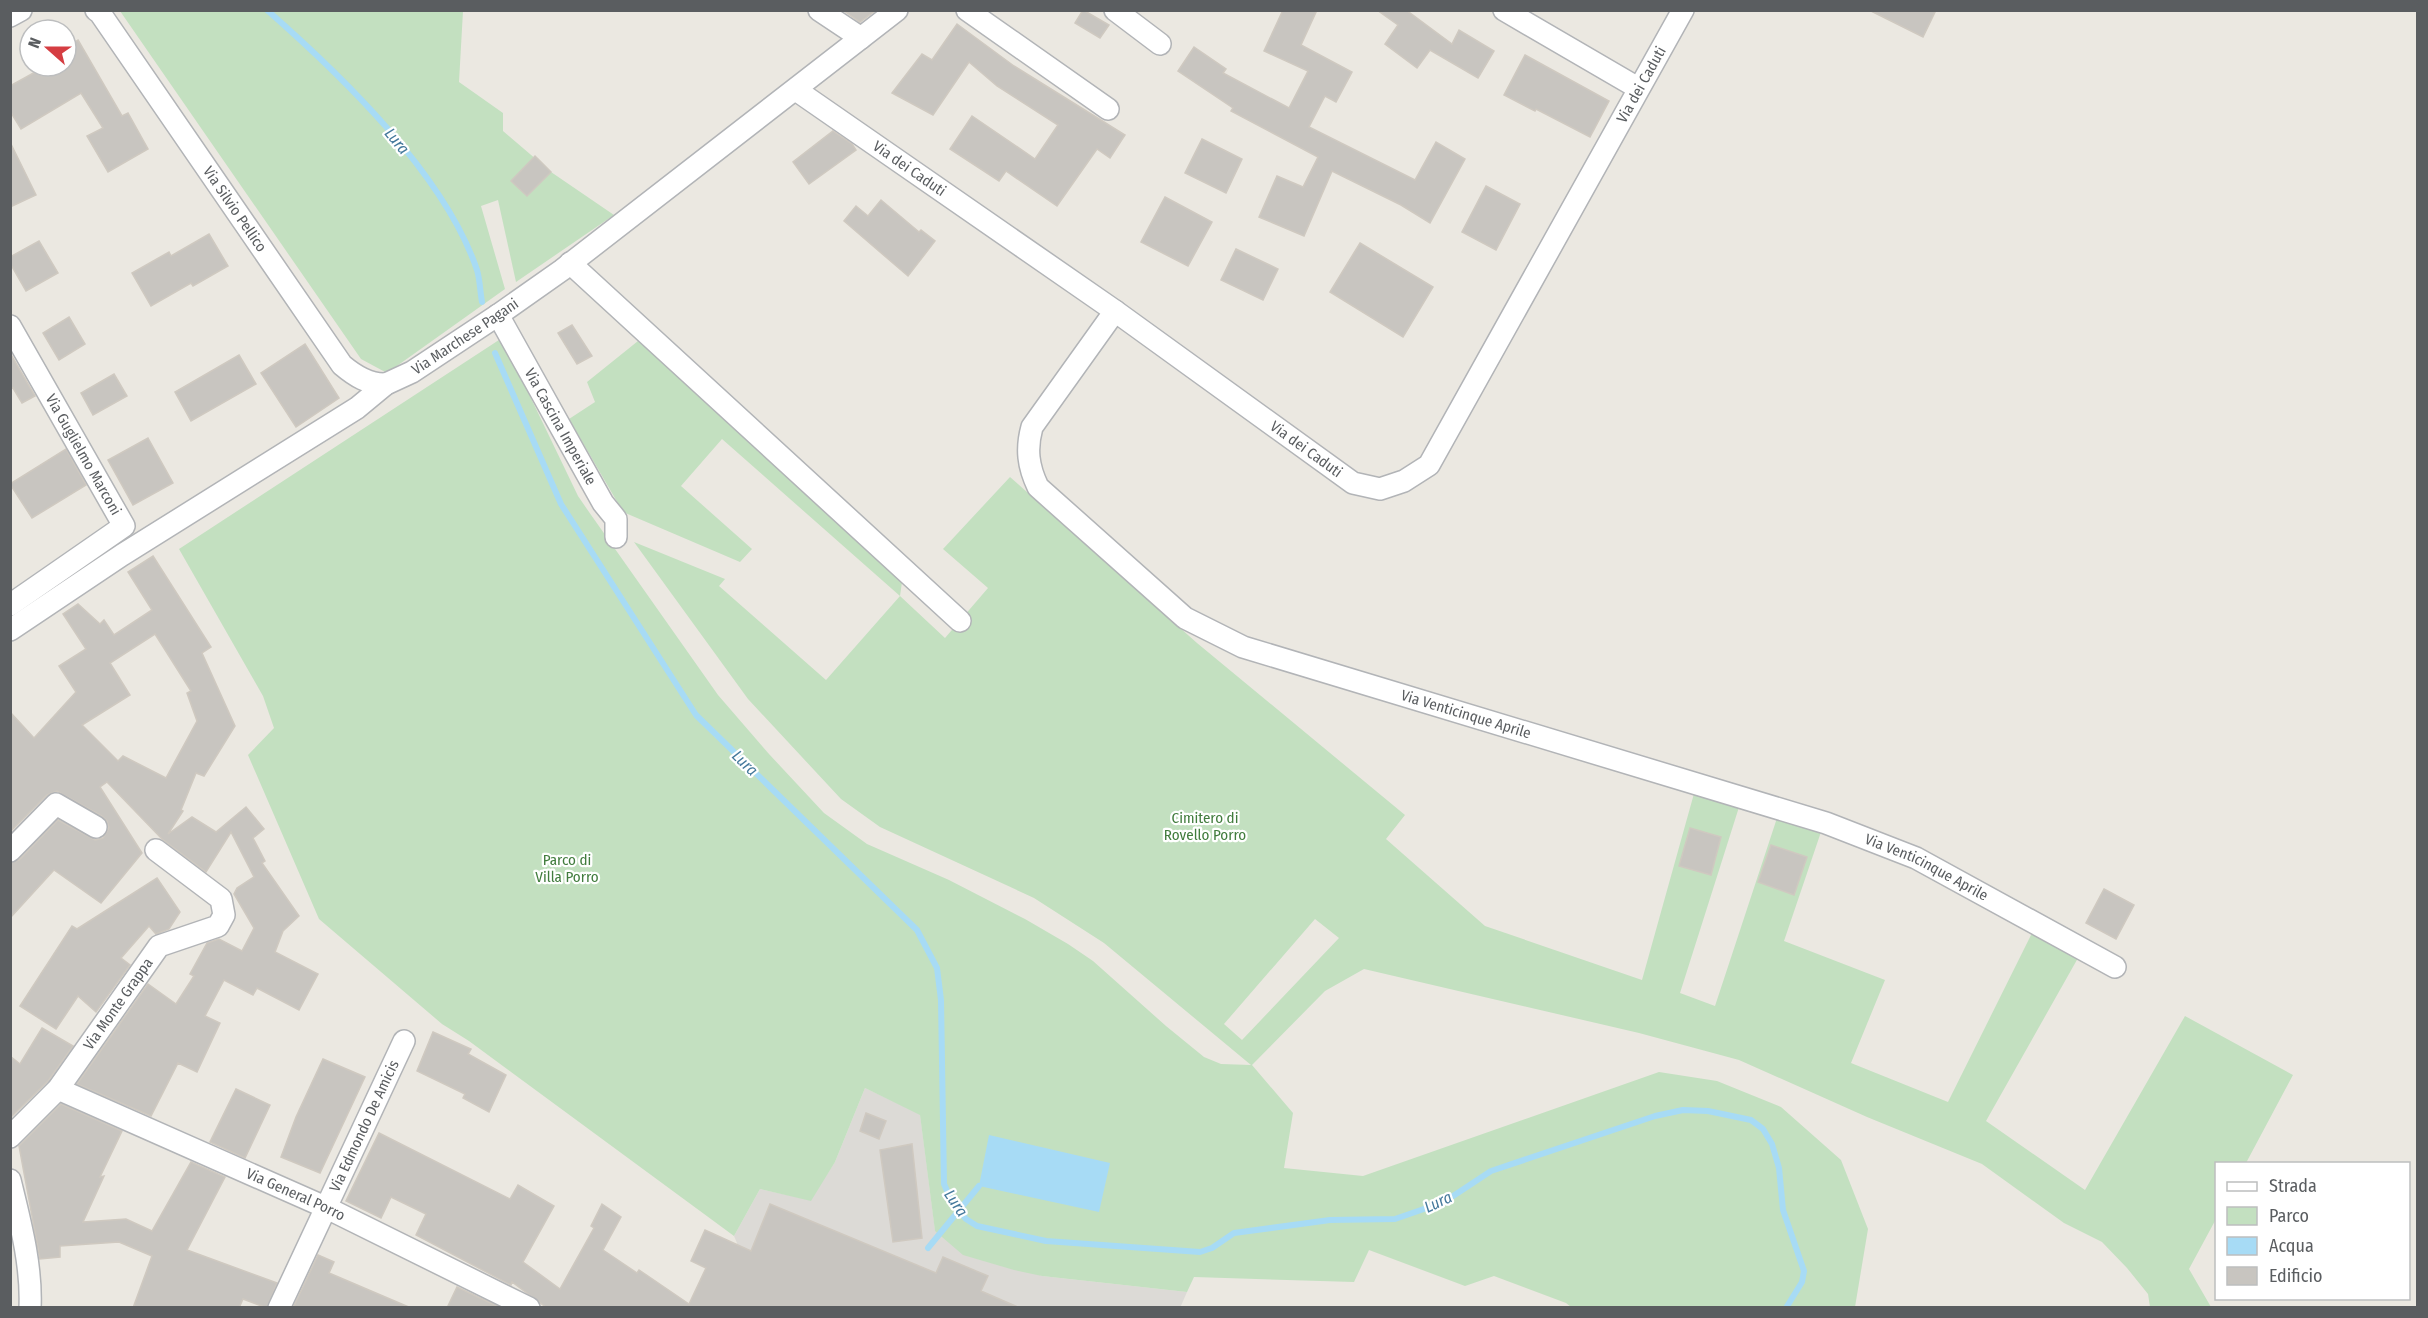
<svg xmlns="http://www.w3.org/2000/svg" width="2428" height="1318" font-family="'Fira Sans Condensed',sans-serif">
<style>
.industrial{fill:#dcdad6}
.green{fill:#c3e0c0;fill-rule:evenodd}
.water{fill:#a7dbf5}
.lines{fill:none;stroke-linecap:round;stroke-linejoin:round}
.stream{stroke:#a7dbf5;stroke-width:6}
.building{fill:#c8c5c0;stroke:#cfc9c0;stroke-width:1.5;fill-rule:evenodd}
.minor-casing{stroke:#b2b4b7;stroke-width:24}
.minor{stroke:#fff;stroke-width:21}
.labels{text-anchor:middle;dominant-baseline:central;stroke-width:4.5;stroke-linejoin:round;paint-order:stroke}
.street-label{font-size:15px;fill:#5a5d60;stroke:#fff}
.park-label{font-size:15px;fill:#417c3d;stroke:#fff}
.water-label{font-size:16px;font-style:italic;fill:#45799c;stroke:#fff}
</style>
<rect width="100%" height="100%" fill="#ebe8e1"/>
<!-- industrial -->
<polygon class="industrial" points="865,1088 920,1114 935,1230 1042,1276 1187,1292 1180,1308 709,1308 737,1243 734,1236 760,1189 810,1200 835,1162"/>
<!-- green -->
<g class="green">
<polygon points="120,11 463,11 459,82 503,113 503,131 551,172 614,215 516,282 498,200 481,206 505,289 387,373 361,359"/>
<path d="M502,338L578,496L589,512L718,695L769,754L824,813L867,844L949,880L1025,919L1068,944L1093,961L1166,1026L1204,1057L1221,1064L1251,1065L1104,943L1034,898L880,827L841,799L748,699L634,542L725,579L719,586L826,680L900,596L722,439L681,486L752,549L740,562L623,512L569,419L595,402L587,382L638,341L900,569L902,582L900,596L945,638L988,588L943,549L1010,477L1197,643L1405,815L1386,839L1485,926L1642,980L1695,790L1740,804L1680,993L1715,1006L1778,815L1822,829L1784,941L1885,980L1851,1063L1948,1102L2035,927L2078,958L1986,1121L2085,1190L2185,1016L2293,1075L2246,1163L2216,1164V1219L2189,1269L2211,1307H2150L2148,1294L2127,1268L2102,1242L2064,1223L1982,1164L1867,1117L1739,1060L1639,1033L1364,969L1325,991L1252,1065L1293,1113L1284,1168L1363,1176L1659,1072L1717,1081L1781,1107L1841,1160L1868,1229L1855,1307H1571L1566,1303L1494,1276L1465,1286L1369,1250L1354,1282L1194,1277L1187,1292L1042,1276L1014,1270L963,1255L935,1231L920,1115L865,1088L835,1162L811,1201L760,1189L734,1236L469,1041L442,1024L319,919L248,755L274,728L263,696L179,549ZM1315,919L1339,938L1242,1040L1224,1024Z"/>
</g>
<!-- water -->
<polygon class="water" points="989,1135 1110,1163 1099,1212 979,1186"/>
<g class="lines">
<!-- stream -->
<g class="stream">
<path d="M267,10C342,76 445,175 477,270C480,280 480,291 482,302"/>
<polyline points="495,353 561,504 696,715 917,930 937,968 941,1000 944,1184 952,1202 966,1219 977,1226 1046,1241 1200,1252 1212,1248 1234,1233 1330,1220 1395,1219 1444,1202 1491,1171 1655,1116 1683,1110 1708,1111 1751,1120 1763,1129 1772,1144 1779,1168 1783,1210 1804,1271 1802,1282 1786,1308"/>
<polyline points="928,1248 979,1186"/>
</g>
</g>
<!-- building -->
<g class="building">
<polygon points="843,10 876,10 860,22"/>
<polygon points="1083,10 1109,25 1100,38 1075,23"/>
<polygon points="1283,10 1317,10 1301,45 1352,72 1336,102 1325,96 1309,127 1415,180 1436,142 1465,159 1430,223 1401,205 1332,171 1304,236 1259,217 1277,176 1303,187 1318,157 1231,111 1233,108 1178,71 1194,47 1226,69 1223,73 1289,108 1308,71 1264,51"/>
<polygon points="1377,10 1406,10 1452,44 1459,30 1494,51 1478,78 1430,50 1417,68 1385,44 1398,25"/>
<polygon points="1869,10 1936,10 1923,37"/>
<polygon points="957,24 1014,66 1125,135 1110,158 1097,149 1057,206 1006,171 999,181 950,149 972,116 1035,159 1058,125 997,86 969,62 933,115 892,93 922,54 932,60"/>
<polygon points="78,40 122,116 128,113 148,149 108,172 87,136 103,128 81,93 21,129 10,111 10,86 46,66 66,66 66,48"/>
<polygon points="1525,55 1609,101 1590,137 1536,109 1535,111 1504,95"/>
<polygon points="833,131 852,144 856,150 809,184 793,162"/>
<polygon points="1202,139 1242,159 1226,193 1185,173"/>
<polygon points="10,142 36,195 10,207"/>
<polygon points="535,156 551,172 527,196 511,181"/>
<polygon points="1486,186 1520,204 1496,250 1462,232"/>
<polygon points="1165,197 1212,222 1188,266 1141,242"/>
<polygon points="881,200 919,232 921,230 935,241 908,276 844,221 856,206 868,216"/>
<polygon points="209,234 228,266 193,286 191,283 151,306 132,273 169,252 171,256"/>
<polygon points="39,241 58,273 26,291 10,263 10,257"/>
<polygon points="1360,243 1433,287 1403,337 1330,292"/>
<polygon points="1236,249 1278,269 1263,300 1221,280"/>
<polygon points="69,317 85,344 59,360 43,333"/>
<polygon points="572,325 592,356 577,364 558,333"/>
<polygon points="305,344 339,398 296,427 261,373"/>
<polygon points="10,353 35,396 22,403 13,388 10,389"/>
<polygon points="239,355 256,384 191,421 175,392"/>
<polygon points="114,374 127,396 93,415 81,393"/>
<polygon points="148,438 173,483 133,505 108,460"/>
<polygon points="66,449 86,485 32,518 10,484"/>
<path d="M153,556L211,647L202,653L235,726L204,776L196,773L181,810L183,811L168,834L192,817L216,832L246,807L264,829L253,838L265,861L262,863L299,916L283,931L275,952L318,974L299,1010L257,988L253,995L224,980L205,1016L220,1023L197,1072L178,1063L151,1116L77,1084L148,984L176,1004L194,976L190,974L207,943L219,939L242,951L254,928L234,894L237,888L254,877L231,832L206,872L162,839L107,782L100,787L142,853L101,903L54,870L10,918V863L19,860L58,820L95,840L103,838L109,828L107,821L102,816L57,791L47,795L10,832V712L34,738L76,692L59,666L86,649L63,614L78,604L100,624L104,620L114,635L152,610L128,572ZM155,634L191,691L187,693L197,721L166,778L123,756L118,761L82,725L130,695L110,663Z"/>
<polygon points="1690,828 1721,837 1711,875 1679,866"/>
<polygon points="1771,845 1807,857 1794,895 1758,882"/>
<polygon points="157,878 180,912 169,929 156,934 149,926 121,958 130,965 96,1012 78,996 56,1029 20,1006 72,926 77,929"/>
<polygon points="2104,889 2134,905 2116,939 2086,923"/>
<polygon points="42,1028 73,1046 48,1081 10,1118 10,1056 20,1064"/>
<polygon points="433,1032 471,1049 468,1054 506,1075 489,1112 463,1098 465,1094 417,1071"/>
<polygon points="323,1059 365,1077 320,1173 281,1157 296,1117"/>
<polygon points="236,1089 270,1105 245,1158 210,1142"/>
<polygon points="61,1104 122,1131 100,1177 104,1176 83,1222 126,1219 152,1231 191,1162 225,1177 187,1250 277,1283 267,1308 243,1299 239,1308 133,1308 152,1256 119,1242 60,1246 60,1257 40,1259 19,1146"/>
<polygon points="866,1113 886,1121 879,1139 860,1131"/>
<polygon points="379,1133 510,1199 518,1185 554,1206 523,1262 560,1289 594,1228 591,1226 602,1204 621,1217 603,1250 637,1273 639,1270 689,1304 706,1268 691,1261 705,1230 751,1251 770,1204 936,1273 943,1257 988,1276 981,1291 1020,1308 547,1308 512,1282 511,1285 416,1235 426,1214 391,1197 381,1218 346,1201"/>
<polygon points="912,1144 922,1238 893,1242 880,1150"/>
<polygon points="318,1255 334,1262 329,1273 411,1308 293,1308"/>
<polygon points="457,1287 499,1307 447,1308"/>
</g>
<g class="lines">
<defs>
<g id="minor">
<path id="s1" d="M96,10L100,13L342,365C355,376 369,385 386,384"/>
<polyline points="819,10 861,38"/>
<polyline points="967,10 1108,109"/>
<polyline points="1115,10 1160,44"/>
<polyline points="1504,10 1638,88"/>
<polyline points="10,16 21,10"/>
<path id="s2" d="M796,90L1115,311L1353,483L1380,489L1404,481L1429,465L1683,10"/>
<polyline points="570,263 960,621"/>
<path id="s3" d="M1115,311L1032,427C1026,449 1028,466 1038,487L1185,618L1243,647L1826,823L1916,858L2115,967"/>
<path id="s4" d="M498,315L603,503L616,519V537"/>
<path id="s5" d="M10,326L124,526L10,605"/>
<path id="s6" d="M10,630L122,555L357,408L386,384L412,372L498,315L562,270L897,10"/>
<polyline points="10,851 56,804 96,827"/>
<path id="s7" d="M58,1089L325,1207L529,1308"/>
<path id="s8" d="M10,1137L58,1089L159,946L218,926L224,915L221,899L156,850"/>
<path d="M10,1180C20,1221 32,1265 30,1308"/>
<path id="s9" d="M279,1308L404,1041"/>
</g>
</defs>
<!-- minor casing -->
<use href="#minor" class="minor-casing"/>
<!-- minor -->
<use href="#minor" class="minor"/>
</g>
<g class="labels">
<!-- street labels -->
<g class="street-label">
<text stroke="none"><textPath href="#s2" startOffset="1200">Via dei Caduti</textPath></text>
<text stroke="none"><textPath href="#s2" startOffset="138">Via dei Caduti</textPath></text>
<text stroke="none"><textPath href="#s1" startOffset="243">Via Silvio Pellico</textPath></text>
<text stroke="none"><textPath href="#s6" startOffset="542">Via Marchese Pagani</textPath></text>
<text stroke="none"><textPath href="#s4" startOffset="128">Via Cascina Imperiale</textPath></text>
<text stroke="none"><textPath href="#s2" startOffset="624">Via dei Caduti</textPath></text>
<text stroke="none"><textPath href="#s5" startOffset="148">Via Guglielmo Marconi</textPath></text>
<text stroke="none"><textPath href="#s3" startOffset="699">Via Venticinque Aprile</textPath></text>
<text stroke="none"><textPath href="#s3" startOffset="1185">Via Venticinque Aprile</textPath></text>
<text stroke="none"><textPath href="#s8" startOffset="172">Via Monte Grappa</textPath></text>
<text stroke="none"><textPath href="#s9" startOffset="201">Via Edmondo De Amicis</textPath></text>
<text stroke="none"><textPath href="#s7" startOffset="260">Via General Porro</textPath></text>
</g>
<!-- park labels -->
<g class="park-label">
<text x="1205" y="818">Cimitero di<tspan x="1205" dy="17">Rovello Porro</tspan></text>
<text x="567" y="860">Parco di<tspan x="567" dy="17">Villa Porro</tspan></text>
</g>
<!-- water labels -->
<g class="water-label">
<text transform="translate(397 141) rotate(50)">Lura</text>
<text transform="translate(745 763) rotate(44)">Lura</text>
<text transform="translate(1438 1202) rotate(-25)">Lura</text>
<text transform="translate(956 1203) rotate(56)">Lura</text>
</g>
</g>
<!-- border -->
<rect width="2428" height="1318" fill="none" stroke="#5a5d60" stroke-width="24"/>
<!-- legend -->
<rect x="2215" y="1162" width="195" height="138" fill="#ffffff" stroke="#bdbebf" stroke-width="1.5"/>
<rect x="2227" y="1182" width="30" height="9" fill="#ffffff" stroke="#bdbebf" stroke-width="1.5"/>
<text x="2269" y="1192" font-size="18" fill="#5a5d60">Strada</text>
<rect x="2227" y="1207" width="30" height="18" fill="#c3e0c0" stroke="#bdbebf" stroke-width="1.5"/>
<text x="2269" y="1222" font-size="18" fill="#5a5d60">Parco</text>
<rect x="2227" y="1237" width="30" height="18" fill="#a7dbf5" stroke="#bdbebf" stroke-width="1.5"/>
<text x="2269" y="1252" font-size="18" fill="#5a5d60">Acqua</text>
<rect x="2227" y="1267" width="30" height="18" fill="#c8c5c0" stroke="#bdbebf" stroke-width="1.5"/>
<text x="2269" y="1282" font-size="18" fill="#5a5d60">Edificio</text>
<!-- north arrow -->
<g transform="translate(48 48) rotate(291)"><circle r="28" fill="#ffffff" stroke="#bdbebf" stroke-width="1.5"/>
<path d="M0-4.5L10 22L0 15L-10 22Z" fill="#d53d42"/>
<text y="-9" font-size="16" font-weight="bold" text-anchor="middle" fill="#5a5d60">N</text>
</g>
</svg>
